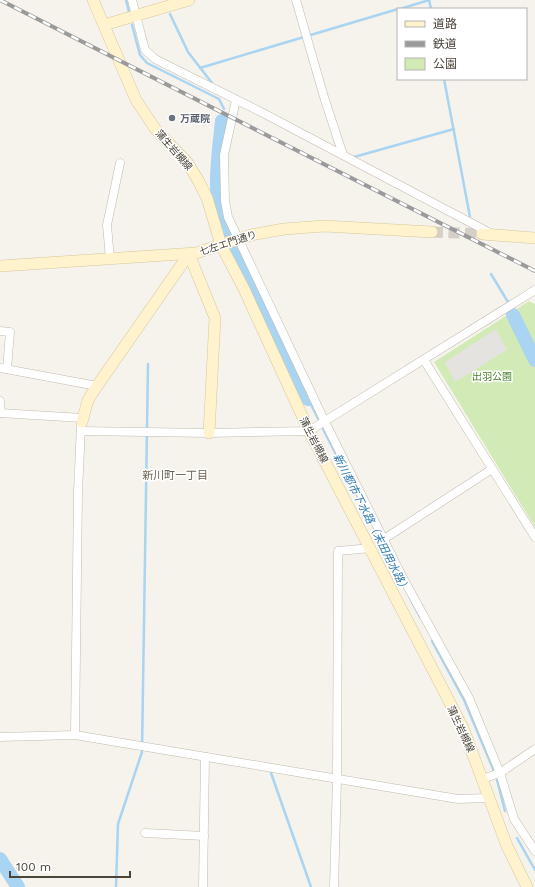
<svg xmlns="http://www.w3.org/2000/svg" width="535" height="887" font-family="'Work Sans','Noto Sans JP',sans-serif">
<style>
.green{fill:#d2eab5}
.parking{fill:#e5e3e0}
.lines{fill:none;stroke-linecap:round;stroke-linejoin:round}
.stream{stroke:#a9d4f2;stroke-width:2.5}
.river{stroke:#a9d4f2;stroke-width:14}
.secondary-tunnel{stroke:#d4d0c8;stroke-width:11;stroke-dasharray:11 5.5;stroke-linecap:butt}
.street-casing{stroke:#c2bbae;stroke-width:9}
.secondary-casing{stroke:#d6c79b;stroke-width:12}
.street{stroke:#fff;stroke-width:8}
.secondary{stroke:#fff3cd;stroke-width:11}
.rail-casing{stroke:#9a9a9a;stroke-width:4}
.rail{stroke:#fff;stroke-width:2.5;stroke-dasharray:8;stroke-linecap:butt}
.worship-dot{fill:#6b7280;stroke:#fff;stroke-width:1.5}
.labels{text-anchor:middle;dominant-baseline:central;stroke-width:3;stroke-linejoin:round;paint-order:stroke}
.worship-label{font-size:10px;font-weight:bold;fill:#5b616d;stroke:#fff;text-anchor:start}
.street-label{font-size:10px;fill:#4b4439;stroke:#fff}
.park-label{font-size:10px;fill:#4a7f2a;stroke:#fff}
.neighbourhood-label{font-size:11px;fill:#6e6250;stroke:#fff}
.water-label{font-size:11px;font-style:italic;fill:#2e7ab2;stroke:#fff}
</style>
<rect width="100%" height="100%" fill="#f6f3ec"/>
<!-- green -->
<polygon class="green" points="529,301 535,304 535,527 434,362"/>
<!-- parking -->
<polygon class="parking" points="496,329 507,350 455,382 445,362"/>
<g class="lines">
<!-- stream -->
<g class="stream">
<polyline points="126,0 129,12"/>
<polyline points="429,0 431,9"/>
<polyline points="400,9 429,0"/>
<polyline points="170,14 188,52 212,83"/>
<polyline points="132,25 140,55 147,63 219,99 224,109"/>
<polyline points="200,68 398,9"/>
<polyline points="444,79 470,217"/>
<polyline points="354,157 454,129"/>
<polyline points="491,274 508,302 513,315"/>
<polyline points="308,399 320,422"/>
<polyline points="323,429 361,503"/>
<polyline points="410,598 420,617"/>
<polyline points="432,641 464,700 494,771"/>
<polyline points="271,773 311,887"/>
<polyline points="497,780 505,811"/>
<polyline points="517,838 535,870"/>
<polyline points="116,887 118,824 142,752 148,364"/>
</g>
<!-- river -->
<g class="river">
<path d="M222,121C218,159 211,200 227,236"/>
<polyline points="233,247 294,373 308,399"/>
<polyline points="513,315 535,360"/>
<polyline points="0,859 18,887"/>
</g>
<!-- secondary-tunnel -->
<polyline class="secondary-tunnel" points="432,232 482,234"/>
<defs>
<g id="street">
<polyline points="132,0 145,50 155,59 265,114 492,234"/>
<polyline points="296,0 324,97 343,155"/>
<polyline points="236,100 224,155 225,201 228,217 325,422 404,580 469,698 500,773 514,819 535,851"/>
<polyline points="110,259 107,225 120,163"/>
<polyline points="0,331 10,332 7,369"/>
<polyline points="424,360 535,537"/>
<polyline points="0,368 97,386"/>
<polyline points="0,401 1,413"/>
<polyline points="0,413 82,418"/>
<polyline points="81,431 209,433 309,431 535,290"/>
<polyline points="384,539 492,469"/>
<polyline points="75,735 78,492 81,426"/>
<polyline points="0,737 75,735 458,799 487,798"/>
<polyline points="482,779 500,773 535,749"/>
<polyline points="145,833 204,836"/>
<polyline points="203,887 205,757"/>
<polyline points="334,887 337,779 338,551 371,548"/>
</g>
<g id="secondary">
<polyline points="93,0 136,100 156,130 187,162 198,180 207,198 221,245 244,289 309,431 463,728 507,846 527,887"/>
<polyline points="104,25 189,0"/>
<polyline points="482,234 535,238"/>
<polyline points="0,266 196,253 251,235 284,229 324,226 432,232"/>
<polyline points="82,422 88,400 97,386 189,254 215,318 209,433"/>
</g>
</defs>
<!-- street casing -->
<use href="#street" class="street-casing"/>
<!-- secondary casing -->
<use href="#secondary" class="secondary-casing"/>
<!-- street -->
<use href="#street" class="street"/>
<!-- secondary -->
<use href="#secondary" class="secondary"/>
<defs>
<polyline id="rail" points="0,0 535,271"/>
</defs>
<!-- rail casing -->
<use href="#rail" class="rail-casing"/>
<!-- rail -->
<use href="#rail" class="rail"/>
</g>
<!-- markers -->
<circle class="worship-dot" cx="172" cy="118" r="4"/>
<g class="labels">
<!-- worship labels -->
<g class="worship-label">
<text x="180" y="118">万蔵院</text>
</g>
<!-- street labels -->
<g class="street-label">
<text transform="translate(174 150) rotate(49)">蒲生岩槻線</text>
<text transform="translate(228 243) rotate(-18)">七左エ門通り</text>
<text transform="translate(314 440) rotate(63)">蒲生岩槻線</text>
<text transform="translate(461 729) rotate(65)">蒲生岩槻線</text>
</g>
<!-- park labels -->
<g class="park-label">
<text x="492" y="376">出羽公園</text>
</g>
<!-- neighbourhood labels -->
<g class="neighbourhood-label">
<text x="175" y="475">新川町一丁目</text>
</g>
<!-- water labels -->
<g class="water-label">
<text transform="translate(371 523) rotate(63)">新川都市下水路（末田用水路）</text>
</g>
</g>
<!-- legend -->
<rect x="397" y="8" width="130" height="72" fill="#ffffff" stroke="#b7b4b0"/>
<rect x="405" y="21" width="20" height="6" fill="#fff3cd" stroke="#b7b4b0"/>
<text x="433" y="28" font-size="12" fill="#4b4439">道路</text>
<rect x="405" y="41" width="20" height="6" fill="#9a9a9a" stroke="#b7b4b0"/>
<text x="433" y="48" font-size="12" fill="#4b4439">鉄道</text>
<rect x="405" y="58" width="20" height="12" fill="#d2eab5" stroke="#b7b4b0"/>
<text x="433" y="68" font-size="12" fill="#4b4439">公園</text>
<!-- scale -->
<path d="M10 871v6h120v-6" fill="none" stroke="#4b4439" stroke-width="2"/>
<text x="16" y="871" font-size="12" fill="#4b4439" stroke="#ffffff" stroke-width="3" paint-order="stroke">100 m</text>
</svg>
